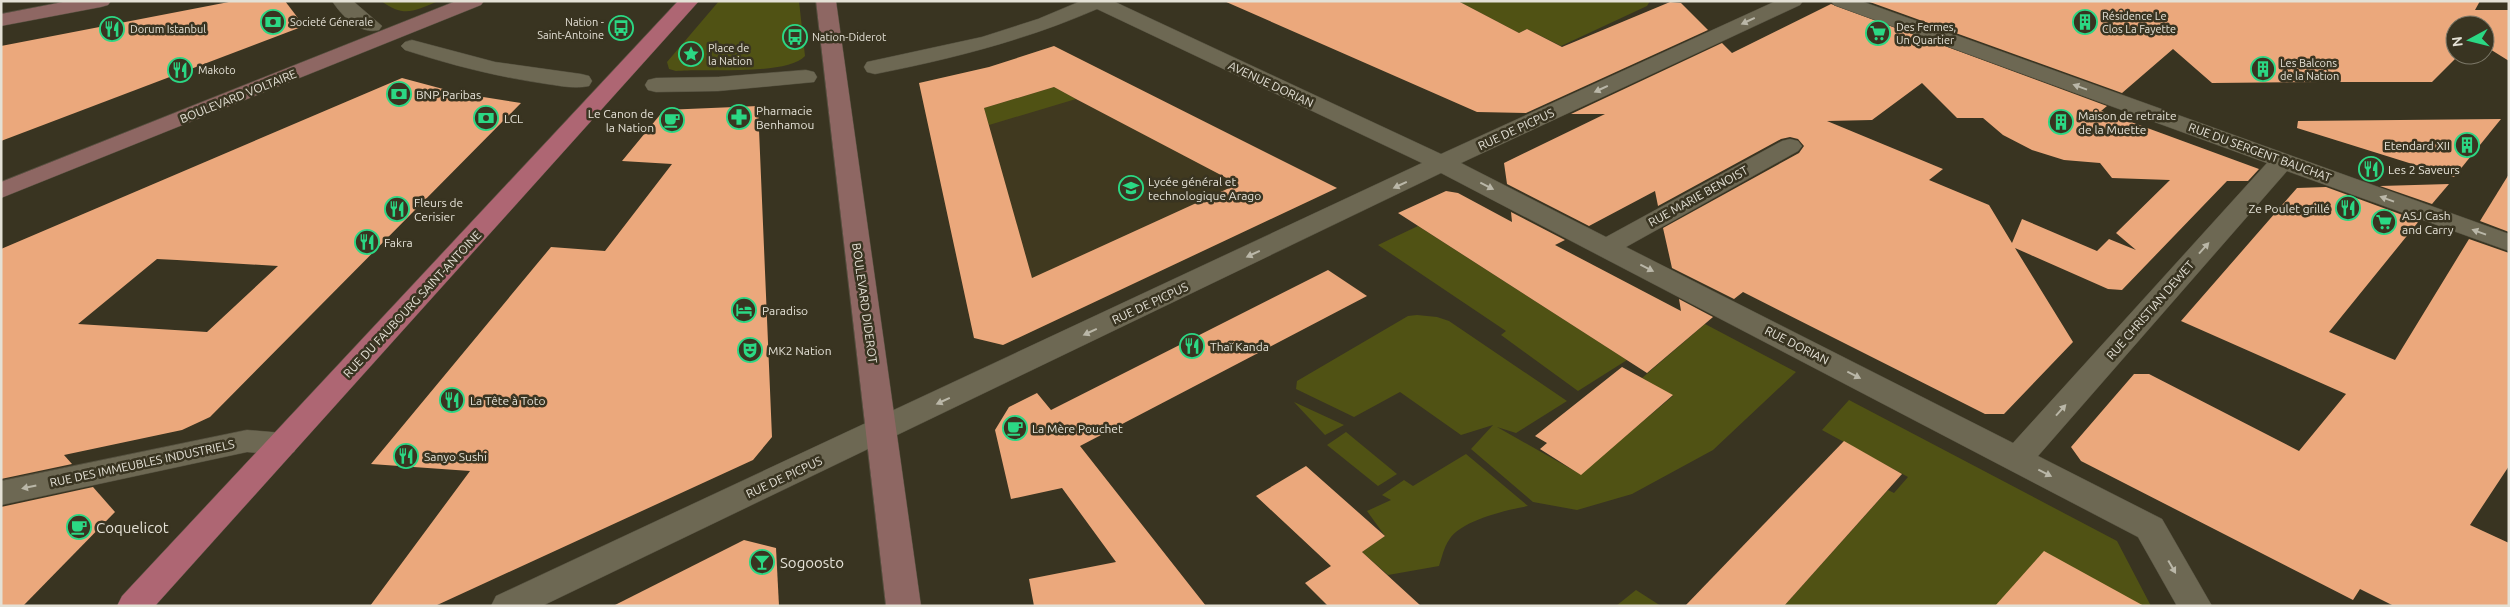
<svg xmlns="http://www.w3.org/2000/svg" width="2510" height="607" font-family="Ubuntu,sans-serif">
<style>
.built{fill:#40391f}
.green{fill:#505214}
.building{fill:#eba87c;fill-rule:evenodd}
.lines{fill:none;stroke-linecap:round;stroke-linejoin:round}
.street-casing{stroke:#534f3e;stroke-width:1}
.secondary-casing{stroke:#534f3e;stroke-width:1}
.primary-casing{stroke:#534f3e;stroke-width:1}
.street{fill:#6d6853;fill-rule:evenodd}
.secondary{fill:#8e6763;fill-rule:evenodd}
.primary{fill:#ae6673;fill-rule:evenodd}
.oneway{fill:#bab7a8}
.labels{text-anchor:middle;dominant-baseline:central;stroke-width:5;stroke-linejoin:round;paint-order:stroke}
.far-poi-label{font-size:11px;fill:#e4e1d6;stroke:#393421;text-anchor:start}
.street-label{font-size:12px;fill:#e4e1d6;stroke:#393421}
.poi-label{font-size:12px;fill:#e4e1d6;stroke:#393421;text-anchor:start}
.near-poi-label{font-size:15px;fill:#e4e1d6;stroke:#393421;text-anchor:start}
</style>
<rect width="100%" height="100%" fill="#393421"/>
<!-- built -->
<polygon class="built" points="1054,46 1321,181 1320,196 1003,345 974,338 919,83 989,67"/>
<!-- green -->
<g class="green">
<path d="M381,1H439C413,11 405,18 381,1Z"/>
<path d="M719,1H799L805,56C787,76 704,68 676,71L669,69L667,62Z"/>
<polygon points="1458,1 1650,1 1647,6 1561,46 1527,29 1519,33"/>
<polygon points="1054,87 1076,99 989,125 984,108"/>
<polygon points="1418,226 1627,360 1578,391 1501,335 1506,331 1378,245"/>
<polygon points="1417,315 1437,317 1449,321 1567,401 1516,433 1497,427 1580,474 1673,396 1642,378 1705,324 1796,372 1713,450 1632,494 1577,510 1533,502 1471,449 1493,425 1461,435 1400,392 1354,417 1296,389 1297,381 1408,316"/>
<polygon points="1849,400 2117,541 2151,606 1784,606 1888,490 1894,493 1908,477 1822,430"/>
<polygon points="1294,402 1344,425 1325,435"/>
<polygon points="1346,432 1397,474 1378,486 1327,445"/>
<path d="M1466,454L1528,506C1507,510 1461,520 1449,540C1444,547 1442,557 1439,566L1388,575L1362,552L1385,536L1367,511L1391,500L1382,495L1404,480L1413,486Z"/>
<polygon points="1636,590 1661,606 1616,606"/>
</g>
<!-- building -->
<g class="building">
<polygon points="234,1 285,1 304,26 1,141 1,46"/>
<polygon points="1224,1 1458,1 1519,33 1527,29 1562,47 1670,2 1681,3 1708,30 1526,113 1477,112"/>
<polygon points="1867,1 2480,1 2475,10 2509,10 2509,61 2485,46 2485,25 2455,25 2455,55 2459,55 2432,82 2336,82 2328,75 2321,82 2212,83 2173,49 2122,93"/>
<path d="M1831,4L2107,106L2101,111L2259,169L2248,181H2227L2122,290L2108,289L2015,248L2073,342L2004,414H1985L1743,292L1734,299L1672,268L1663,228L1799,153L1804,146L1798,139L1790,137L1781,139L1658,206L1655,191L1589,226L1507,184L1504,163L1605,114H1571L1722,43L1732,53ZM1922,83L1957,118H1983L2003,135L2032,150L2064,160L2100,163L2112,178L2170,180L2116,233L2136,250L2109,239L2097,251L2022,219L2012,243L1989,205L1929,180L1943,169L1827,121L1872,120Z"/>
<path d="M1054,46L1337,188L1003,345L974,338L919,83L989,67ZM1054,87L1076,99L1238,184L1032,278L984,108Z"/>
<path d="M402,78L458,93L521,103L210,417L182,430L64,455L72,464L1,479V249ZM157,259L177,260L278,266L207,332L78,324Z"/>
<polygon points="758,106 772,437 753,460 435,606 370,606 470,471 371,464 551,247 605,251 672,164 622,161 664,110"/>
<polygon points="2501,119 2454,177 2297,128 2298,121"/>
<polygon points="2509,174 2509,232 2480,221"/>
<polygon points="2449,184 2432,204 2380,186"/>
<polygon points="2326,187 2419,221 2329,332 2395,360 2469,239 2509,253 2509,466 2470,525 2509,543 2509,606 2394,606 2360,589 2353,600 2081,461 2071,447 2134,374 2149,374 2299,451 2346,394 2181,321 2297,188"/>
<polygon points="1446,191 1458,193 1512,222 1511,212 1565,240 1555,245 1681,311 1679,299 1713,317 1647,373 1398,213"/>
<polygon points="1328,270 1367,296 1080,446 1206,606 1034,606 1029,579 1116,562 1062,488 1011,499 995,430 1009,407 1037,393 1051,410"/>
<polygon points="1622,367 1673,395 1581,475 1540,449 1547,443 1535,436"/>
<polygon points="1844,441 1902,474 1784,606 1685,606"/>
<polygon points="1306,466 1385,536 1362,552 1421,606 1328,606 1305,583 1331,566 1256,496"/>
<polygon points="93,487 115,512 23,606 1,606 1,507"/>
<polygon points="744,540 776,548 779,606 613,606"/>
<polygon points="2044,551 2144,606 1995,606"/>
</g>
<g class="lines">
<defs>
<g id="street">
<path d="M332,1H353L382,26L379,30C360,35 342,16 332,1Z"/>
<path d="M1081,1H1113L1441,154L1776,1H1803L1800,5L1461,163L1606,237L1782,141L1790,139L1798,141L1802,146L1798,151L1626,247L2013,443L2267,163L1834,5L1831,1H1861L2509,234V251L2287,171L2038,456L2162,519L2212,606H2177L2138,537L1441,173L542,606H491L496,596L1422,163L1097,9C1026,40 951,59 875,74L867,72L864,67L867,62L982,37L1038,19Z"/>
<path d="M412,40L495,62L581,74L589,76L592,81L589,86C575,89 561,86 547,84C498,77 451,65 405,50L401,46L405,42Z"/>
<polygon points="806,70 814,72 817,77 814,82 718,91 656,92 648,90 645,85 648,80 656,78 718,77"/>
<polygon points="247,430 283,433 294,436 298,444 294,452 283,455 247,452 1,505 1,481"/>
</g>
<g id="secondary">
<polygon points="68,1 111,1 108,5 101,7 1,26 1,14"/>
<polygon points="456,1 484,1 481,5 1,198 1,182"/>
<polygon points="816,1 836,1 921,606 886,606"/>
</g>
<polygon id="primary" points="678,1 699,1 155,606 117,606 122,596"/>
</defs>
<!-- street casing -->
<use href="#street" class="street-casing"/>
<!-- secondary casing -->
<use href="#secondary" class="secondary-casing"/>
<!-- primary casing -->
<use href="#primary" class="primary-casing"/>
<!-- street -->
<use href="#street" class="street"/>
<!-- secondary -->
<use href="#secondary" class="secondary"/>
<!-- primary -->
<use href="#primary" class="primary"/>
</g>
<!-- one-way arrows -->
<defs><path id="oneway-solid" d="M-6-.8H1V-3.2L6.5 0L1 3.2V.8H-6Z" transform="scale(1.25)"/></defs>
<g class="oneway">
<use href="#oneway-solid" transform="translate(1748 21) rotate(155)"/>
<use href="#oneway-solid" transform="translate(2080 87) rotate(-160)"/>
<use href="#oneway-solid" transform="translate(1601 89) rotate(155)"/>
<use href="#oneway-solid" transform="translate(1400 185) rotate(155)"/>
<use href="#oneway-solid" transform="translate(1487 186) rotate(27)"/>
<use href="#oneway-solid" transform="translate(2387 199) rotate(-160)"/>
<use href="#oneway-solid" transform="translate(2479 232) rotate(-160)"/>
<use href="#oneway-solid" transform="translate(2204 248) rotate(-48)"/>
<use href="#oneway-solid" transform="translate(1253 254) rotate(155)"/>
<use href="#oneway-solid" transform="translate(1647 268) rotate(27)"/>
<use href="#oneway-solid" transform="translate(1090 332) rotate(155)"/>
<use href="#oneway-solid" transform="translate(1854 375) rotate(27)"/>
<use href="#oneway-solid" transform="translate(943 401) rotate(155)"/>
<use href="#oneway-solid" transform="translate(2061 410) rotate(-48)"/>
<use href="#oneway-solid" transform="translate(2045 473) rotate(27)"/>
<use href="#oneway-solid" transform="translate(29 487) rotate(168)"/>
<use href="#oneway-solid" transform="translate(2172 567) rotate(60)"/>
</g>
<!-- icons -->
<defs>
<symbol id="bank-ring" viewBox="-11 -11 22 22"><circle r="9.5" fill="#393421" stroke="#2bd884" stroke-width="1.5"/><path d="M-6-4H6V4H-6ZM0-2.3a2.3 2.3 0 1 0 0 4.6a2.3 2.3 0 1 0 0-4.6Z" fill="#2bd884"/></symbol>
<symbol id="building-ring" viewBox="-11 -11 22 22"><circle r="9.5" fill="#393421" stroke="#2bd884" stroke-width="1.5"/><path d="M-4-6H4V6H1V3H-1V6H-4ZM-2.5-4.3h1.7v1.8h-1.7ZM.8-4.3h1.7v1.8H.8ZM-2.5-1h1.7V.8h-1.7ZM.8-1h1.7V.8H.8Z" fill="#2bd884"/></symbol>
<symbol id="bus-ring" viewBox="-11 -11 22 22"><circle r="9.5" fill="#393421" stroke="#2bd884" stroke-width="1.5"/><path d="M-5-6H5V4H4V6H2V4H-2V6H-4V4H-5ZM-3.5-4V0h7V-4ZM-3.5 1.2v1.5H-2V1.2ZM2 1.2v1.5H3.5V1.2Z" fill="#2bd884"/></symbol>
<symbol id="restaurant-ring" viewBox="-11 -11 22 22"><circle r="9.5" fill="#393421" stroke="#2bd884" stroke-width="1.5"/><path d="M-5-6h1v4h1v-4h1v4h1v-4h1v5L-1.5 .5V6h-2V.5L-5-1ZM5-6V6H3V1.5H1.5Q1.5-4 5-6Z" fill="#2bd884"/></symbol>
<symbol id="supermarket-ring" viewBox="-11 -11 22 22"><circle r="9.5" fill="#393421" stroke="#2bd884" stroke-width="1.5"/><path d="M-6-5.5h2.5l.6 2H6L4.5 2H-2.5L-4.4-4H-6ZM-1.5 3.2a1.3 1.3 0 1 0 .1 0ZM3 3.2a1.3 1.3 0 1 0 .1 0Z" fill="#2bd884"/></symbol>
<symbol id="sight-ring" viewBox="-11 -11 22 22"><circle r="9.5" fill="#393421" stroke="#2bd884" stroke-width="1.5"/><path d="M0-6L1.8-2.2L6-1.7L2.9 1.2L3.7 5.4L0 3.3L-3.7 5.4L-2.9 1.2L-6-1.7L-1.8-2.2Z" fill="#2bd884"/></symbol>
<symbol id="pharmacy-ring" viewBox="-11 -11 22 22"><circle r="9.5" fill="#393421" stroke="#2bd884" stroke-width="1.5"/><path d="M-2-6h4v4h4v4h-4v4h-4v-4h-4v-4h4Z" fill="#2bd884"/></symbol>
<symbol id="cafe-ring" viewBox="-11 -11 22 22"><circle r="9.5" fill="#393421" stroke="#2bd884" stroke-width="1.5"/><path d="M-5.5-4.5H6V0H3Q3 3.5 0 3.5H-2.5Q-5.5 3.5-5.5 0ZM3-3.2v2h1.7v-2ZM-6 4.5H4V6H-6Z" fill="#2bd884"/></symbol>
<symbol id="school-ring" viewBox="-11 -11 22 22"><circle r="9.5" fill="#393421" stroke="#2bd884" stroke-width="1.5"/><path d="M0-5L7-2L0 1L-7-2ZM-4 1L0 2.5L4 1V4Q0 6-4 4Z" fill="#2bd884"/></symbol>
<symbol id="hotel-ring" viewBox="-11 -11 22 22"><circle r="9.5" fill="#393421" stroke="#2bd884" stroke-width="1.5"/><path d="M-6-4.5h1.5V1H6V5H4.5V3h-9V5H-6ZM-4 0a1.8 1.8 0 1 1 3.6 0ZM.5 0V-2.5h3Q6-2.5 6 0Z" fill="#2bd884"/></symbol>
<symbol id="theatre-ring" viewBox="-11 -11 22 22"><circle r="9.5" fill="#393421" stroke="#2bd884" stroke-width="1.5"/><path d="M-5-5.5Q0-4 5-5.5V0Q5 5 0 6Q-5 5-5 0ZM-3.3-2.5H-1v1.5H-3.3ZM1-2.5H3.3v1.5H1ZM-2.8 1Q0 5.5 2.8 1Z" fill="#2bd884"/></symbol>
<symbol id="bar-ring" viewBox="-11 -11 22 22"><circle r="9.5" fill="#393421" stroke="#2bd884" stroke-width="1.5"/><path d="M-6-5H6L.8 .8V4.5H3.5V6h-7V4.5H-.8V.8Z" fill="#2bd884"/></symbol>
</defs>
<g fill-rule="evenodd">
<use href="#bank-ring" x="259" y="8" width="28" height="28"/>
<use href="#building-ring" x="2071" y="8" width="28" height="28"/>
<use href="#bus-ring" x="607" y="14" width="28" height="28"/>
<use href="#restaurant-ring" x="98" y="15" width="28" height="28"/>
<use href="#supermarket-ring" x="1864" y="19" width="28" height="28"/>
<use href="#bus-ring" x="781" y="23" width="28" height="28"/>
<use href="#sight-ring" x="677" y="40" width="28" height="28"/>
<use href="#building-ring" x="2249" y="55" width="28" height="28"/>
<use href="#restaurant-ring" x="166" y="56" width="28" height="28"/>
<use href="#bank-ring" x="385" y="80" width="28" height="28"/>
<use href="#pharmacy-ring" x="725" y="103" width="28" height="28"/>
<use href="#bank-ring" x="472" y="104" width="28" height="28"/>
<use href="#cafe-ring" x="658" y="106" width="28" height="28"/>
<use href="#building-ring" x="2047" y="108" width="28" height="28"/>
<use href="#building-ring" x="2453" y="131" width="28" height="28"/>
<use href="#restaurant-ring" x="2357" y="155" width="28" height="28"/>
<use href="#school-ring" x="1117" y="174" width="28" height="28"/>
<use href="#restaurant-ring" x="2334" y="194" width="28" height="28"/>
<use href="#restaurant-ring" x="383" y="195" width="28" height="28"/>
<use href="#supermarket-ring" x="2370" y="208" width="28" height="28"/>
<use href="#restaurant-ring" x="353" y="228" width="28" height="28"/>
<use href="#hotel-ring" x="730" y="296" width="28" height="28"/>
<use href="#restaurant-ring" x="1178" y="332" width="28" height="28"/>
<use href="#theatre-ring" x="736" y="336" width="28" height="28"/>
<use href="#restaurant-ring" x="438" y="386" width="28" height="28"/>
<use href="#cafe-ring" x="1001" y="414" width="28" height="28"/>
<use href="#restaurant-ring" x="392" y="442" width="28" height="28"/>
<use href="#cafe-ring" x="65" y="513" width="28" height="28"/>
<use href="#bar-ring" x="748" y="548" width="28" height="28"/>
</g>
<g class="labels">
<!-- far-poi labels -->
<g class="far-poi-label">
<text x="2102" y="16">Résidence Le<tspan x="2102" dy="13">Clos La Fayette</tspan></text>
<text x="290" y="22">Societé Génerale</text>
<text x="604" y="22" text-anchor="end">Nation -<tspan x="604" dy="13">Saint-Antoine</tspan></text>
<text x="1896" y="27">Des Fermes,<tspan x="1896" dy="13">Un Quartier</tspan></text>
<text x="130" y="29">Dorum Istanbul</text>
<text x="812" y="37">Nation-Diderot</text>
<text x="708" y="48">Place de<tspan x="708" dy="13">la Nation</tspan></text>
<text x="2280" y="63">Les Balcons<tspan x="2280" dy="13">de la Nation</tspan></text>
<text x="198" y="70">Makoto</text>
</g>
<!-- street labels -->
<g class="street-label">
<text transform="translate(1271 84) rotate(25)">AVENUE DORIAN</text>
<text transform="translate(238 96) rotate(-22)">BOULEVARD VOLTAIRE</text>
<text transform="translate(1516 129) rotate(-25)">RUE DE PICPUS</text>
<text transform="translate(2260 152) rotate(20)">RUE DU SERGENT BAUCHAT</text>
<text transform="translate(1698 196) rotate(-29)">RUE MARIE BENOIST</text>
<text transform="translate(865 303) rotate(82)">BOULEVARD DIDEROT</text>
<text transform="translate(1150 303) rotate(-25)">RUE DE PICPUS</text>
<text transform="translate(412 304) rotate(-47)">RUE DU FAUBOURG SAINT-ANTOINE</text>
<text transform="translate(2150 310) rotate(-49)">RUE CHRISTIAN DEWET</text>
<text transform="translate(1797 345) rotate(27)">RUE DORIAN</text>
<text transform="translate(142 463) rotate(-12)">RUE DES IMMEUBLES INDUSTRIELS</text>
<text transform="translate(784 477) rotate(-25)">RUE DE PICPUS</text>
</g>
<!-- poi labels -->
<g class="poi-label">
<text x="416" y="94">BNP Paribas</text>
<text x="756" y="110">Pharmacie<tspan x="756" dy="14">Benhamou</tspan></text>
<text x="654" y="113" text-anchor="end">Le Canon de<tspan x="654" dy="14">la Nation</tspan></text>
<text x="2078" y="115">Maison de retraite<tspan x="2078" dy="14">de la Muette</tspan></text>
<text x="504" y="118">LCL</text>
<text x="2450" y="145" text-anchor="end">Etendard XII</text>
<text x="2388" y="169">Les 2 Saveurs</text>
<text x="1148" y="181">Lycée général et<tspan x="1148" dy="14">technologique Arago</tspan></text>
<text x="414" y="202">Fleurs de<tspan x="414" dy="14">Cerisier</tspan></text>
<text x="2330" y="208" text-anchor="end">Ze Poulet grillé</text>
<text x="2402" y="215">ASJ Cash<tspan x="2402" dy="14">and Carry</tspan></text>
<text x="384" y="242">Fakra</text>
<text x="762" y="310">Paradiso</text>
<text x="1210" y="346">Thaï Kanda</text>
<text x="768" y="350">MK2 Nation</text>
<text x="470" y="400">La Tête à Toto</text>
<text x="1032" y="428">La Mère Pouchet</text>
<text x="424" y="456">Sanyo Sushi</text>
</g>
<!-- near-poi labels -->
<g class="near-poi-label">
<text x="96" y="527">Coquelicot</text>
<text x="780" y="562">Sogoosto</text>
</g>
</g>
<!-- border -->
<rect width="2510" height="607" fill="none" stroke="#e4e1d6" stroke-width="5"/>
<!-- north arrow -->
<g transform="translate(2470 40) rotate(263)"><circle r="24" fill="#393421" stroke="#7d7969"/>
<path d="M0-4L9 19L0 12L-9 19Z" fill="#2bd884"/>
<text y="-8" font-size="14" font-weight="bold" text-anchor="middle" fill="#e4e1d6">N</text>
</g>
</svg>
